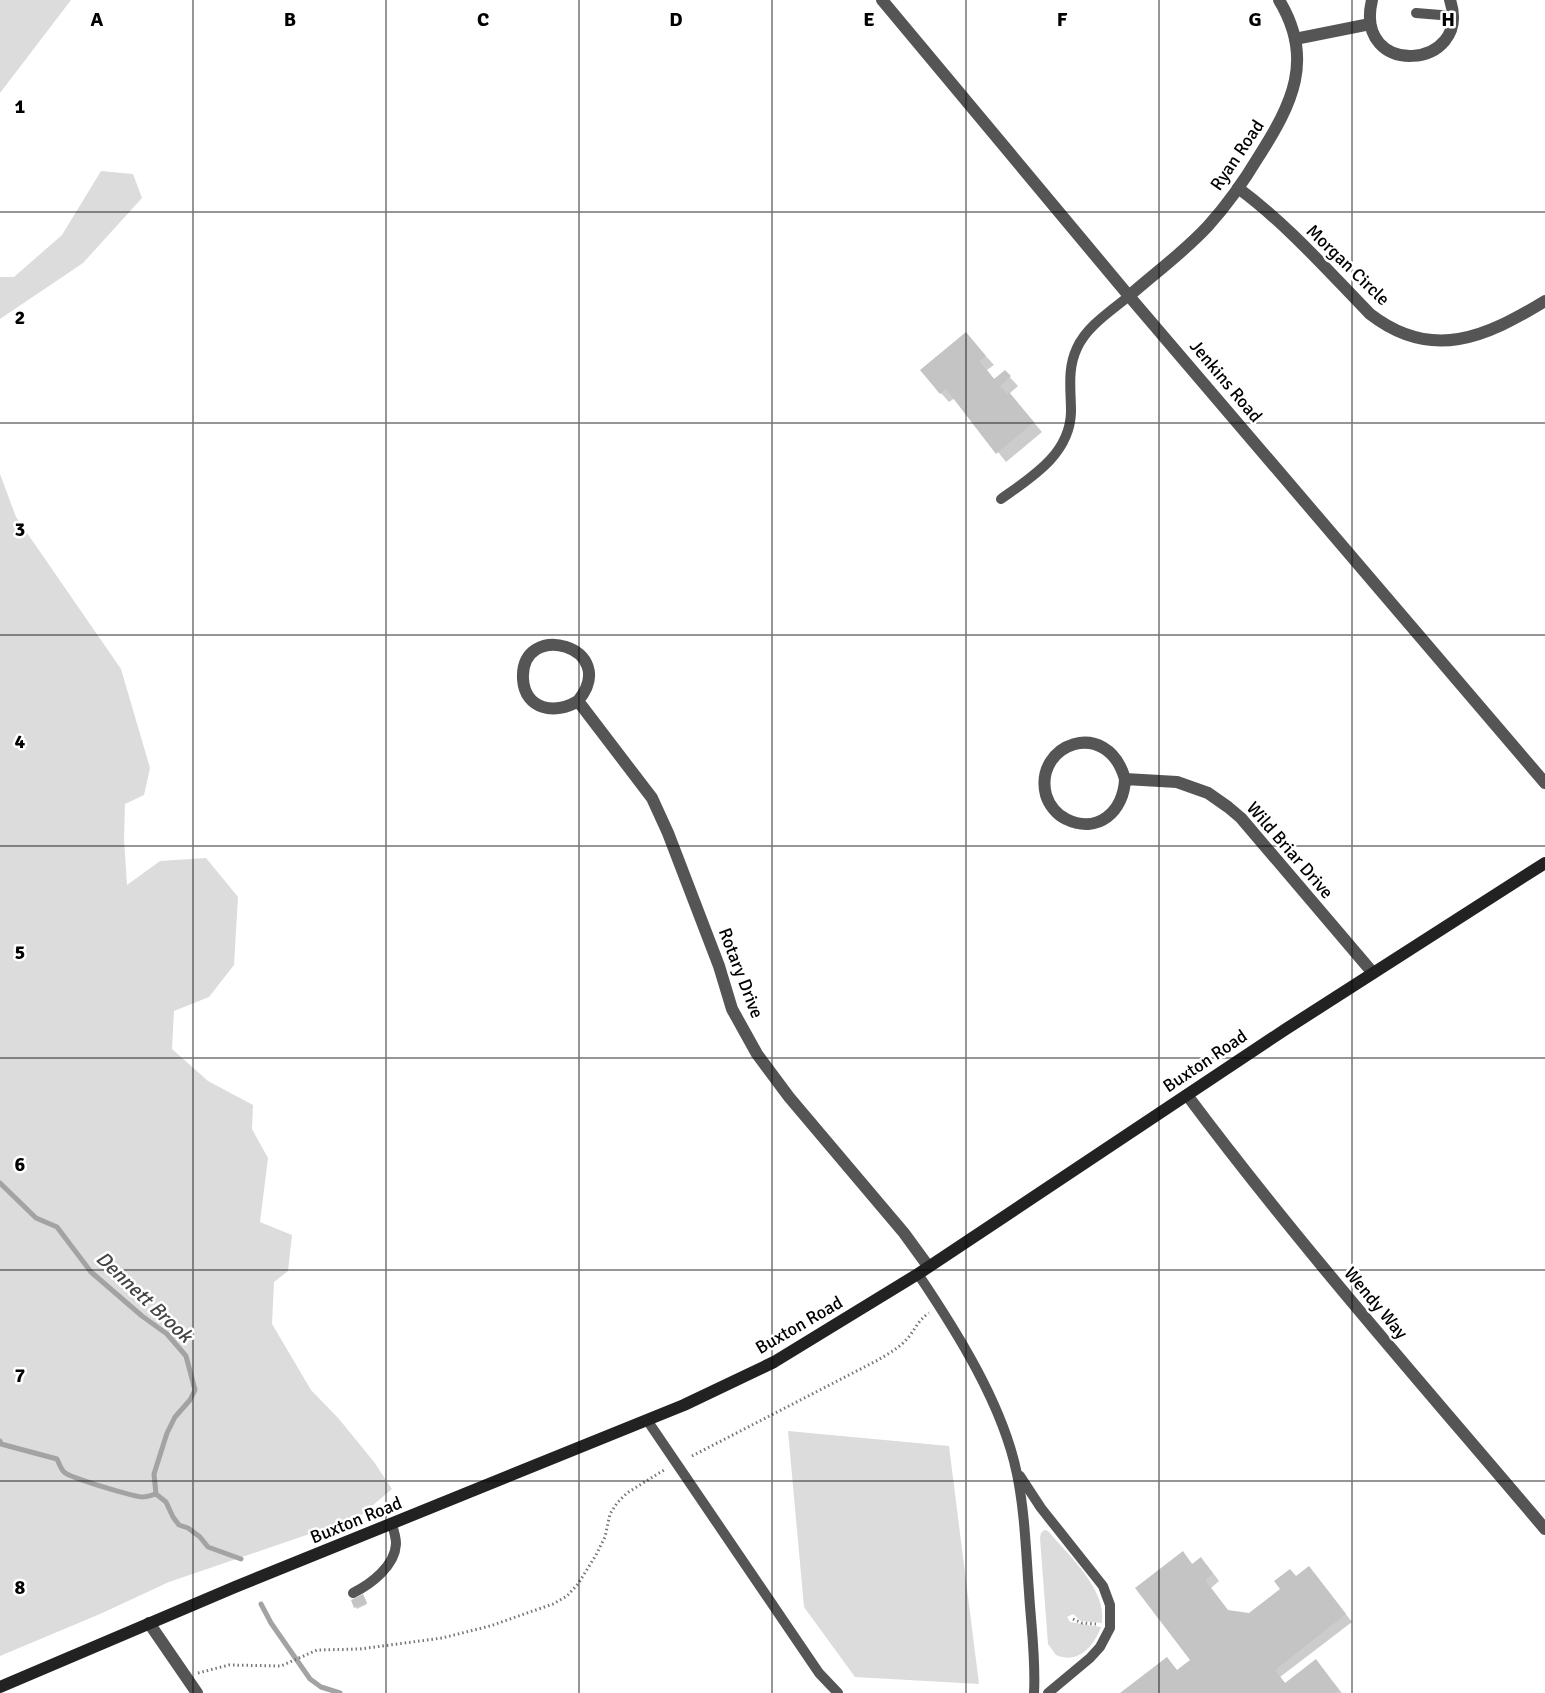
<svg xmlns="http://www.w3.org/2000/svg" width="1545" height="1693" font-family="Signika,sans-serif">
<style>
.green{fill:#dcdcdc}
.shadow{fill:#0003}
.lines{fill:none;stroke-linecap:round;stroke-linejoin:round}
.stream{stroke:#a3a3a3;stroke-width:5}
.building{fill:#c4c4c4}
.path{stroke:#777;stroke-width:3;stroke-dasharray:1.5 3;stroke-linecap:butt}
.lane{stroke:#555;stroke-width:10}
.street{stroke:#555;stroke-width:12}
.secondary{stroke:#222;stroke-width:12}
.grid{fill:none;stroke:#000;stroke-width:1.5;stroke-opacity:0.55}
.labels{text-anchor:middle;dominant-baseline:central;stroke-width:5;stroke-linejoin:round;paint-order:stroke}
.street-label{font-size:18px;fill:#000;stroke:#fff}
.water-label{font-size:20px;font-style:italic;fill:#444;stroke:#fff}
.grid-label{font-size:20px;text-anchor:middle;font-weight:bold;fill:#000;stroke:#fff;stroke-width:5;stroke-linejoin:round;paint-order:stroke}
</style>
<rect width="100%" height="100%" fill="#fff"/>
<!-- green -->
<g class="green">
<polygon points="0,0 71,0 0,93"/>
<polygon points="101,171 133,174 142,198 83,263 0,319 0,277 14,277 62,235"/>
<polygon points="0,474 16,517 121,669 150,768 144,795 125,804 124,839 127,885 160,861 206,858 238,897 234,965 209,997 174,1011 172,1049 208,1081 253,1105 252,1129 268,1158 260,1222 292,1235 288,1271 274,1282 272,1324 311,1390 339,1419 374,1462 392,1489 359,1517 169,1582 100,1614 0,1656"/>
<polygon points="788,1431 949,1446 979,1684 855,1677 804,1607"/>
<path d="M1044,1530L1048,1531C1068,1555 1107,1589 1102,1623L1081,1621L1073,1614L1067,1617L1070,1622L1101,1627C1094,1646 1078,1665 1056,1655L1048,1644L1040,1538L1041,1533Z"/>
</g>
<!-- shadow -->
<g class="shadow">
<polygon points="966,334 994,365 987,370 995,380 1005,372 1018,386 1009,394 1042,432 1006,462 955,398 949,402 941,393"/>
<polygon points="1183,1553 1193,1565 1207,1565 1219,1581 1211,1588 1229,1612 1250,1615 1297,1577 1315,1574 1352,1622 1280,1677 1286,1684 1322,1668 1342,1693 1122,1693 1178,1671 1192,1660"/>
<polygon points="364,1597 367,1604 357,1609 352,1600"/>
</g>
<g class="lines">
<!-- stream -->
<g class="stream">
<polyline points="0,1183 36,1218 57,1227 91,1272 142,1316 167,1334 186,1356 195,1390 190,1400 175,1417 167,1433 154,1474 156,1494"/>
<path d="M0,1441L1,1444L57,1459C59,1463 61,1469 64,1472C70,1478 132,1496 142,1497C146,1497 152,1495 156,1494L166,1502L173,1517L179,1525L188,1528L200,1537L208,1547L241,1559"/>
<polyline points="261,1604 271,1623 310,1679 321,1687 340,1693"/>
</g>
</g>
<!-- building -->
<g class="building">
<polygon points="966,332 986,356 979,361 994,379 1005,370 1011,376 1000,386 1007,394 1009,392 1034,422 996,454 946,389 940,394 920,370"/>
<polygon points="1183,1551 1192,1564 1201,1557 1213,1574 1205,1580 1228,1610 1249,1613 1280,1589 1274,1581 1290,1569 1296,1576 1309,1566 1346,1614 1275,1670 1285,1683 1316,1659 1339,1690 1335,1693 1120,1693 1167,1657 1177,1670 1190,1660 1135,1588"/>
<polygon points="363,1594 367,1603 354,1608 351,1600"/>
</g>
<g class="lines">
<!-- path -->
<g class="path">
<path d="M692,1456L878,1360C888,1354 899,1348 907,1339C915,1330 918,1320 929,1313"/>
<polyline points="1073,1619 1082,1623 1096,1624"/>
<polyline points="198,1673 229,1665 281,1666 317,1650 360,1649 442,1638 490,1626 553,1604 567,1596 578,1584 596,1555 605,1537 610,1514 617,1503 627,1493 664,1470"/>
</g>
<!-- lane -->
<g class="lane">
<polyline points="1416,13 1453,16"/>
<path d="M1001,499C1032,477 1070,454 1071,412C1071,390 1067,369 1077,348C1087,326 1111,311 1129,296"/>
<path d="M918,1274C957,1332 1003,1405 1017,1474C1025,1513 1026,1553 1029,1592C1031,1625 1036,1660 1034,1693"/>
<polyline points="647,1420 819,1673 838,1693"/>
<polyline points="1020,1476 1041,1508 1103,1586 1110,1605 1110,1628 1100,1647 1090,1658 1048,1693"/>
<path d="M353,1593C371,1584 395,1566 396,1544C396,1537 394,1531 392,1525"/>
</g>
<!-- street -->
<g class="street">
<polyline points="882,0 1129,296 1545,783"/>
<path d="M1372,0C1353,79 1473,70 1450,0"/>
<polyline points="1295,39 1370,24"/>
<path d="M1238,188C1287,224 1328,271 1370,314C1432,362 1486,337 1545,301"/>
<path d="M1129,296C1155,273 1184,252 1208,226C1227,205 1244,181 1259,156C1292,104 1315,59 1279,0"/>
<path d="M578,701C555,715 525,710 523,679C520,618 622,647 578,701L652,798L668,833L719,966L732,1009L757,1054L789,1097L904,1233L928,1266"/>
<path d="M1125,779C1124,811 1098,835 1066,819C1057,815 1049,805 1046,795C1033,744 1107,716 1125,779L1177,782L1208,793L1228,807L1241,818L1373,973"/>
<path d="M1187,1095C1299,1245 1424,1386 1545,1529"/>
<polyline points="149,1623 197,1693"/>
</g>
<!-- secondary -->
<polyline class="secondary" points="0,1687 235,1587 684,1405 774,1362 918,1274 1286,1029 1545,863"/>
</g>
<!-- grid -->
<path class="grid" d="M193,0V1693M386,0V1693M579,0V1693M772,0V1693M966,0V1693M1159,0V1693M1352,0V1693M0,212H1545M0,423H1545M0,635H1545M0,846H1545M0,1058H1545M0,1270H1545M0,1481H1545"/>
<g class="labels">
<!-- street labels -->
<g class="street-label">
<text transform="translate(1237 155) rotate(-56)">Ryan Road</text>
<text transform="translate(1348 265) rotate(44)">Morgan Circle</text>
<text transform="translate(1226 381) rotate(50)">Jenkins Road</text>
<text transform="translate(1290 850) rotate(49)">Wild Briar Drive</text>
<text transform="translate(741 973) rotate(69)">Rotary Drive</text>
<text transform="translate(1205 1061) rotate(-34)">Buxton Road</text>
<text transform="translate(1376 1303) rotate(50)">Wendy Way</text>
<text transform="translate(799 1325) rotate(-30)">Buxton Road</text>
<text transform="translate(356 1520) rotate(-22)">Buxton Road</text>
</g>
<!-- water labels -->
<g class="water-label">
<text transform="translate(144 1297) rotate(43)">Dennett Brook</text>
</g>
</g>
<g class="grid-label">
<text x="97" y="26">A</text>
<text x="290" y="26">B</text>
<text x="483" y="26">C</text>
<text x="676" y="26">D</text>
<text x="869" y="26">E</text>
<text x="1062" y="26">F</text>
<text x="1255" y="26">G</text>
<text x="1448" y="26">H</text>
<text x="20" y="113">1</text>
<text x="20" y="324">2</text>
<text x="20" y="536">3</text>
<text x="20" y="748">4</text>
<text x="20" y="959">5</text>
<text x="20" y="1171">6</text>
<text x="20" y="1382">7</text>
<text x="20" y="1594">8</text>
</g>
</svg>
